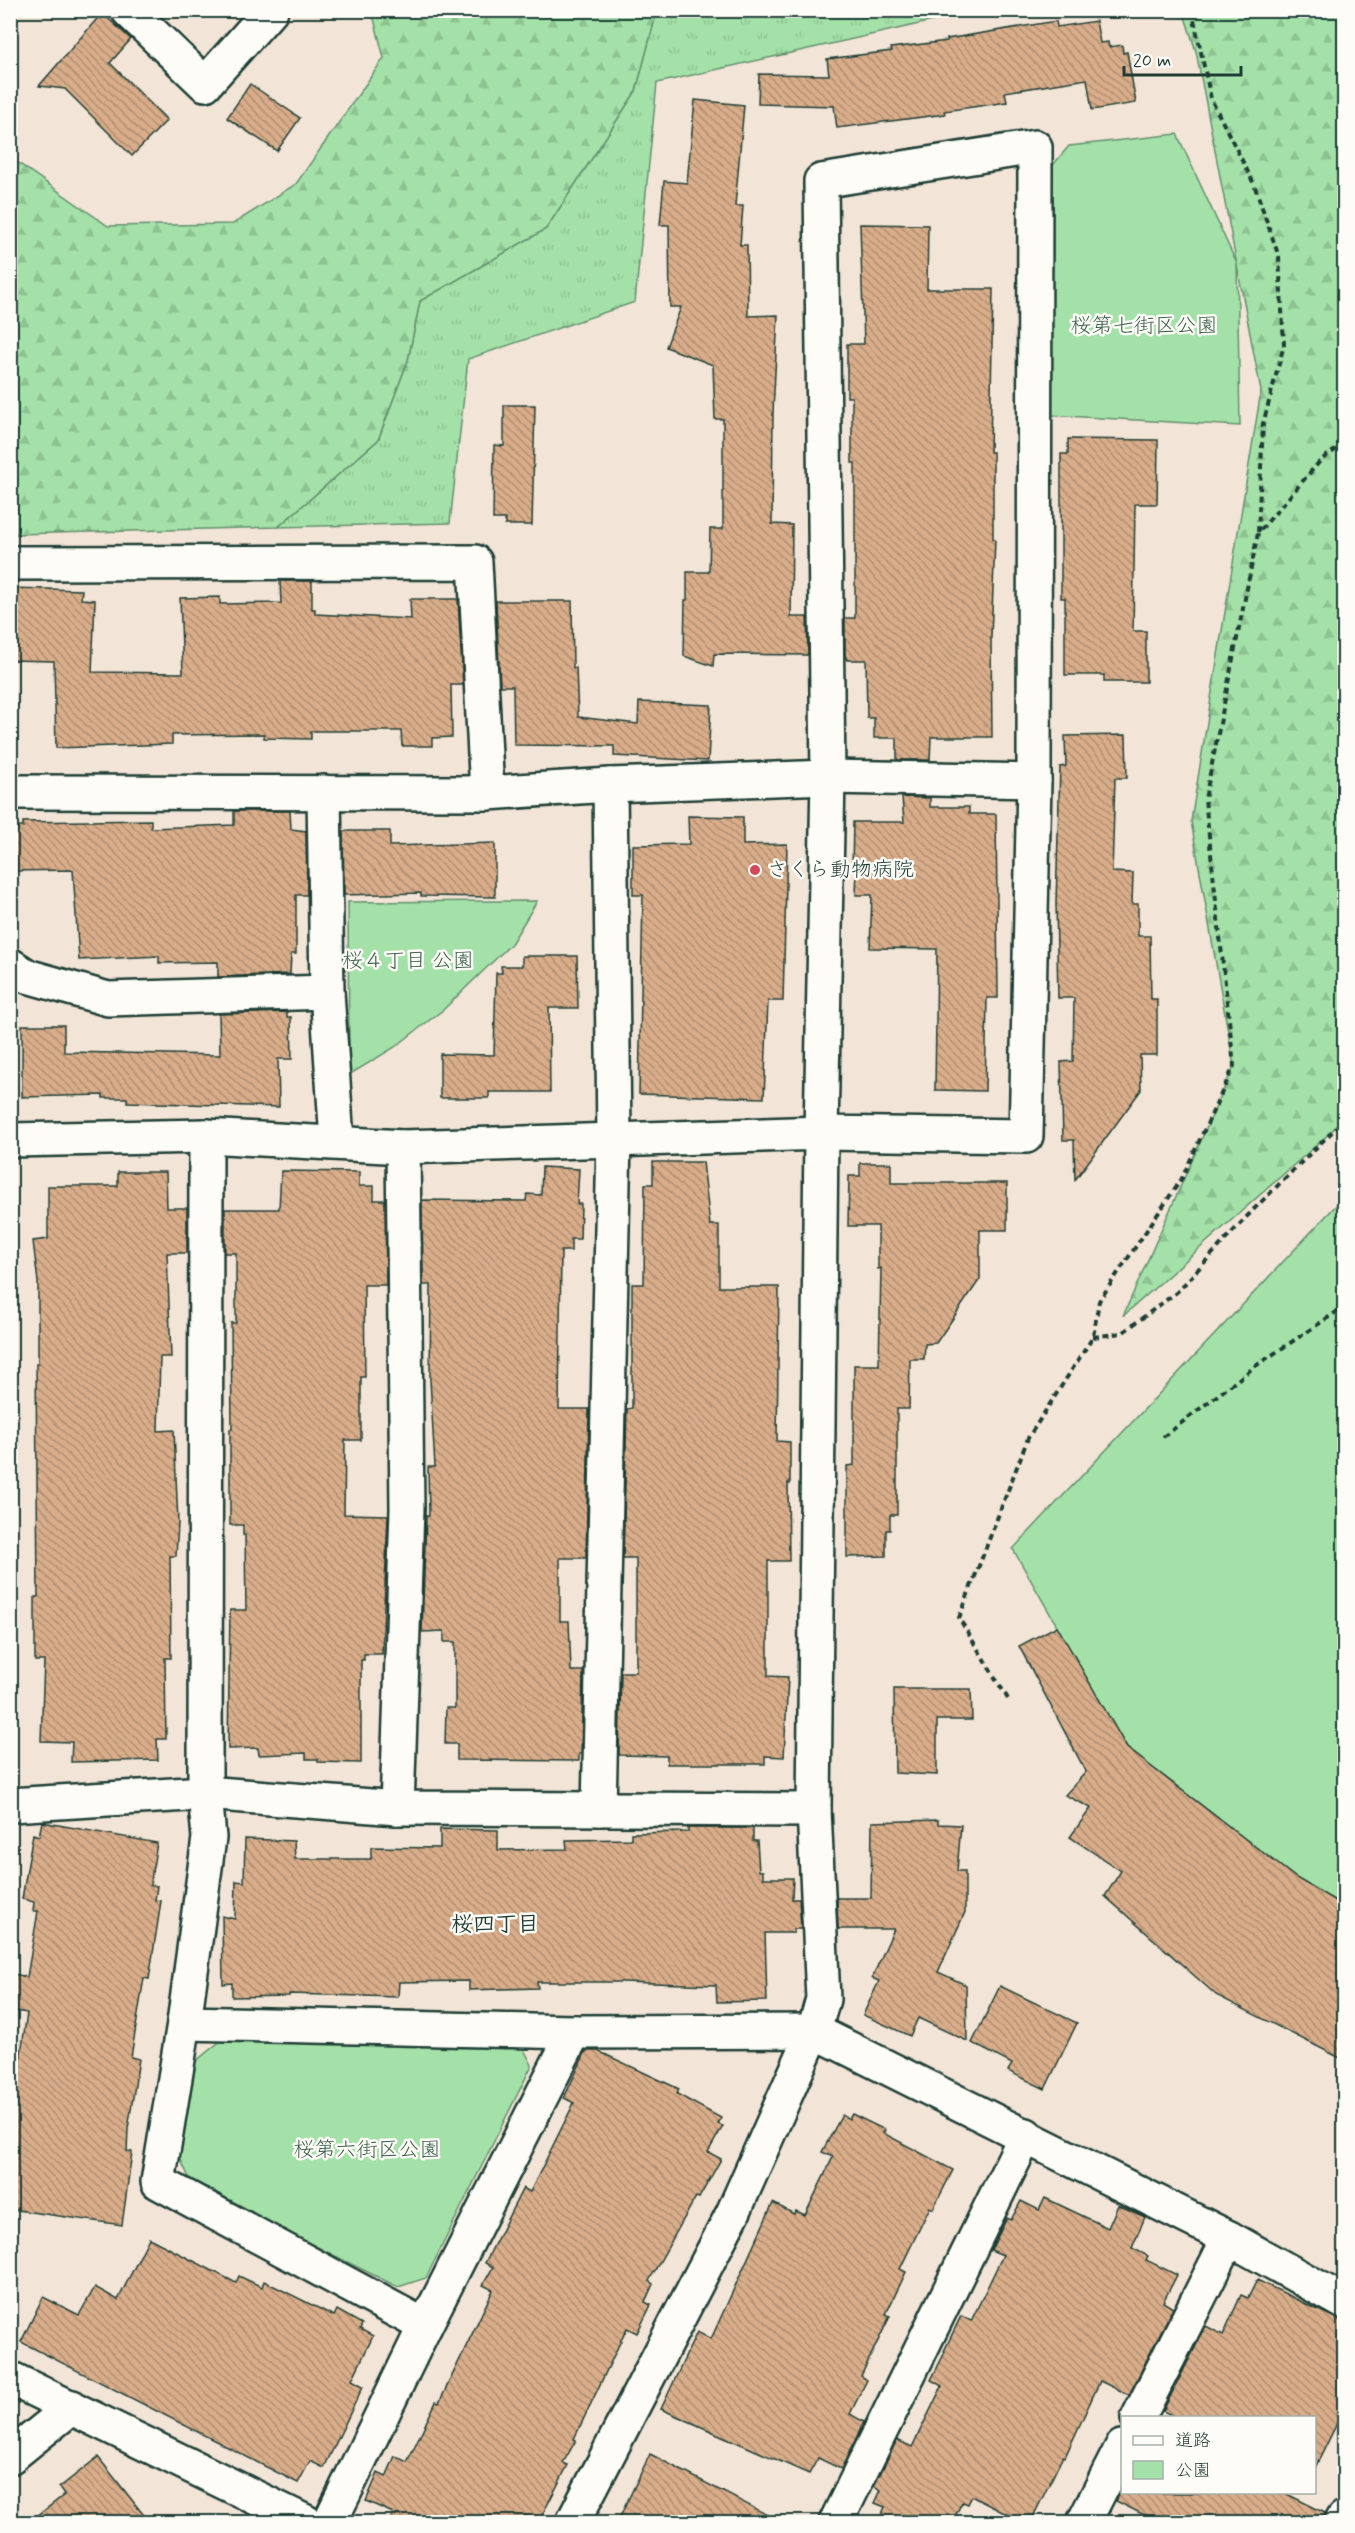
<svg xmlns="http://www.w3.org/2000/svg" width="1355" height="2533" font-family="Mynerve,'Klee One',sans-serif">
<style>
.grass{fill:url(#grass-tufts);stroke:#628f6e;stroke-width:1.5}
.forest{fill:url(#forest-firs);stroke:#628f6e;stroke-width:1.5}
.park{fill:#a4e1a8;stroke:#628f6e;stroke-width:1.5}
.building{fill:url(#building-back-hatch);stroke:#1f3d34;stroke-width:1.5}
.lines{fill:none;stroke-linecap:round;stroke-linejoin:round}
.minor-casing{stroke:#1f3d34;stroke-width:38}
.path{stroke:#1f3d34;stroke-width:4;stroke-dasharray:6 4.5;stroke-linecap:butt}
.minor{stroke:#fdfcf7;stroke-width:33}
.poi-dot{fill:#d1495b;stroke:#fdfcf7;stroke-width:2}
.labels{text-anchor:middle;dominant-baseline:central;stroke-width:5;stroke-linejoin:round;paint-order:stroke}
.park-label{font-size:21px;fill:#3a5e4b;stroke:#fdfcf7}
.poi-label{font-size:21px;fill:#1f3d34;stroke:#fdfcf7;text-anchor:start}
.neighbourhood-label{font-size:22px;font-weight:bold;fill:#1f3d34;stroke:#fdfcf7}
</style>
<defs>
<pattern id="grass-tufts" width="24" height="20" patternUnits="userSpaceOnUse" patternTransform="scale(1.5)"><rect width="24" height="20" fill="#a4e1a8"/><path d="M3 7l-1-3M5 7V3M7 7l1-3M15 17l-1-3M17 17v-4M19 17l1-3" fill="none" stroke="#8dc291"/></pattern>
<pattern id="forest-firs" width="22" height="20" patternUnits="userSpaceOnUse" patternTransform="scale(1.5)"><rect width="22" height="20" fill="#a4e1a8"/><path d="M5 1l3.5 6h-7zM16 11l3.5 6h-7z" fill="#8dc291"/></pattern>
<pattern id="building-back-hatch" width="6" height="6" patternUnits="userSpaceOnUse" patternTransform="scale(1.5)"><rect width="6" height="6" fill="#d9ad8a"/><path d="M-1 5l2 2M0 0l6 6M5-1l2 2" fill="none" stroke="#af8e72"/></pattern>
</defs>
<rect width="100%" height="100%" fill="#f2e4d6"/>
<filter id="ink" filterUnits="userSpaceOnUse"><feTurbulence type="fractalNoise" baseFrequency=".0167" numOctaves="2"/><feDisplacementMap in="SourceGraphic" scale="12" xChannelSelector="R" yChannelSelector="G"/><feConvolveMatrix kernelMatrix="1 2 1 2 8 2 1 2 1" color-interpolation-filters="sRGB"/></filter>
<g filter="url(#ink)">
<!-- grass -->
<polygon class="grass" points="657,11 977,11 657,83 635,302 468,359 450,523 278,527 378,440 408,360 420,301 546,229 636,91"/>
<!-- forest -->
<g class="forest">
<polygon points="372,11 657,11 636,91 546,229 420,301 408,360 378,440 278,527 16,534 10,521 11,158 108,226 233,224 296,184 384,58"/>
<polygon points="1183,11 1344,11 1344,1117 1330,1133 1123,1316 1234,1066 1191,821 1261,391 1196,51"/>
</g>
<!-- park -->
<g class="park">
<polygon points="1177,134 1237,264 1240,426 1049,415 1052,166 1069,146"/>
<polygon points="537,901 511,944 444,1009 395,1047 349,1075 348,902"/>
<polygon points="1344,1197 1344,1906 1296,1878 1127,1748 1013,1549"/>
<polygon points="223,2039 519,2040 532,2065 426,2278 398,2287 193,2186 180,2158 190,2066"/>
</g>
<!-- building -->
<g class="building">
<polygon points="102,13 131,39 110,63 167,120 132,156 65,89 39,86"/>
<polygon points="1056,21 1057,27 1096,21 1100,43 1108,42 1109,47 1122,45 1123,53 1127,52 1136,103 1092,110 1087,79 1005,92 1007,102 944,111 945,114 837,128 834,106 758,104 759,74 829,75 827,59 892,51 891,48 947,41 947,39"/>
<polygon points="250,84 300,118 277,151 227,118"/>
<polygon points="695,100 744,105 735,206 743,206 740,245 747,245 748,316 778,315 773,411 772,524 792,525 791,617 807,617 808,655 714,654 713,666 684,656 685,600 687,600 687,572 709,572 710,529 723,529 723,419 715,419 713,365 666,347 681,307 670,307 669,225 660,225 664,181 687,183"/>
<polygon points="860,224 928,225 927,289 993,289 990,452 993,452 993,539 995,540 991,637 992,737 931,737 930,760 897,760 897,738 874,738 874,718 867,718 866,660 847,660 845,655 845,618 855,618 855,463 852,463 852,397 847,397 847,344 864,344"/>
<polygon points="504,405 535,405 532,525 505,525 505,519 493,519 494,445 504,446"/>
<polygon points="1068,439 1158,440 1157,504 1135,504 1133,631 1146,631 1146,682 1104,682 1104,675 1065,675 1065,598 1061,598 1061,454 1068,454"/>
<polygon points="280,581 312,581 312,609 315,609 315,614 411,619 410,599 458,599 463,685 451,685 452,737 432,738 432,746 402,746 401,731 311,731 311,739 264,738 264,734 172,735 172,744 56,748 54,661 10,660 10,588 82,590 81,599 95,600 92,672 183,673 180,598 220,597 220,604 281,603"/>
<polygon points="496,601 572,601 573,668 576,668 578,717 638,724 639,702 711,705 708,761 614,756 614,746 514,745 513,686 500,686"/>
<polygon points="1126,735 1127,778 1115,778 1112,872 1133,873 1132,904 1138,904 1138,936 1150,936 1151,999 1157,999 1157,1055 1140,1055 1141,1090 1075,1180 1074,1140 1063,1140 1061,1062 1073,1061 1074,998 1058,998 1056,903 1060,767 1066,766 1065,736"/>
<polygon points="902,797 930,798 930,807 969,807 969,814 996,814 998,998 987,998 985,1091 935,1090 937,949 870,948 872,895 856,895 857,868 852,869 853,822 904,822"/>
<polygon points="234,811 290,811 291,829 306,831 307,895 296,895 296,954 291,954 290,974 218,977 218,962 159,963 159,956 79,960 73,870 10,871 10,827 23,827 23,822 151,820 151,828 234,825"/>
<polygon points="688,816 743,817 743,845 787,844 783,1001 768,1001 764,1098 639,1094 643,895 633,895 633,845 689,844"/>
<polygon points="343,831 390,831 390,846 495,843 495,897 421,896 421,893 344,895"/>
<polygon points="522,956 577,956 578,1008 549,1008 550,1092 489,1092 489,1098 440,1098 440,1054 494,1055 496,973 502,973 501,966 522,966"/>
<polygon points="287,1012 287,1017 291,1017 292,1059 278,1059 279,1107 127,1102 127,1098 103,1098 103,1095 22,1097 22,1025 64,1025 64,1052 220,1055 219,1014"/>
<polygon points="653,1162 703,1162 710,1225 719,1225 719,1287 779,1287 777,1441 790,1442 790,1484 788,1483 789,1561 768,1561 768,1676 788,1677 784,1757 765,1756 765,1764 667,1764 667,1756 619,1755 621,1672 636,1672 636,1558 623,1558 627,1409 632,1408 632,1284 644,1284 645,1184 653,1184"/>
<polygon points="860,1163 891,1163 891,1183 1007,1183 1007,1230 980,1230 980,1279 936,1343 925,1344 924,1359 910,1359 909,1409 897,1409 897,1515 890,1515 890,1530 886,1530 886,1556 847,1557 847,1466 854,1465 854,1365 879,1365 881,1268 878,1269 878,1226 848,1226 849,1176 860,1176"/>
<polygon points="542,1167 579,1169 577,1204 581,1204 580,1239 571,1239 571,1251 561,1251 559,1409 589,1409 586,1558 560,1558 560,1621 569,1621 571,1671 583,1671 581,1754 579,1754 579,1761 457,1760 457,1744 445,1744 446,1708 455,1708 455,1642 444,1642 444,1631 422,1632 426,1516 429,1516 428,1467 435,1467 430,1379 431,1285 423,1285 422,1200 526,1201 527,1194 541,1195"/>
<polygon points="281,1171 359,1172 359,1186 374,1186 374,1200 385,1200 386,1285 364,1285 365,1377 361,1377 361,1440 345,1440 344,1514 388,1515 382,1654 364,1654 364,1660 361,1660 361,1763 318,1762 318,1759 306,1759 306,1753 259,1755 258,1748 228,1749 230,1610 246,1610 245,1535 243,1535 243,1525 230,1525 230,1429 232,1429 231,1323 236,1323 236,1253 225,1253 225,1209 279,1209"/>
<polygon points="118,1172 166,1172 167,1208 187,1208 187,1253 167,1253 171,1357 160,1357 158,1431 174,1430 178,1523 176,1556 170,1556 171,1658 165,1658 166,1739 157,1739 158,1760 71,1762 72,1742 41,1741 44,1661 35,1661 35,1597 38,1597 36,1364 38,1364 38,1282 33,1241 48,1239 48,1186 118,1186"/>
<polygon points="1057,1626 1127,1748 1296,1878 1344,1906 1344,2060 1216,1995 1105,1896 1121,1871 1070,1837 1091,1808 1065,1795 1086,1772 1019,1646"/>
<polygon points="894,1689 971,1689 972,1720 937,1720 937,1775 895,1773"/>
<polygon points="938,1820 938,1824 961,1825 957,1871 965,1871 965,1912 938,1972 966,1985 967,2041 918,2018 910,2036 863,2015 879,1981 872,1978 894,1929 838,1929 837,1898 871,1898 872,1822"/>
<polygon points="42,1822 157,1843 150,1885 157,1886 155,1900 161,1901 149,1979 144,1978 131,2057 139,2059 128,2129 127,2151 132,2152 122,2225 10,2209 10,2093 15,2094 27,2013 10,2010 10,1999 14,1974 27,1977 38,1911 33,1911 34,1902 22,1899 33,1834 39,1836"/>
<polygon points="688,1828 753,1828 753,1841 757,1841 759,1871 763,1871 763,1878 793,1878 792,1899 799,1899 801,1929 794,1929 794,1933 765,1933 767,2001 717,2002 716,1985 621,1982 537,1982 538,1988 469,1990 469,1981 399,1982 398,1997 289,1994 289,1996 232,1997 232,1983 223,1984 222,1916 235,1919 236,1881 244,1882 245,1839 294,1841 295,1859 371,1859 371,1847 440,1848 440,1829 498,1830 498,1850 567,1849 566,1840 631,1839 631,1833 688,1832"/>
<polygon points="1000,1986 1077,2023 1045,2089 1008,2071 1012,2064 972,2043"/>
<polygon points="586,2051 598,2051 679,2089 677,2094 721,2118 718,2124 723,2126 708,2152 721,2159 699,2198 696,2197 649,2281 653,2284 645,2302 651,2305 637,2333 627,2328 574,2439 576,2440 563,2463 568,2465 538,2523 389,2523 393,2513 366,2501 378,2473 386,2477 395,2456 407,2462 436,2402 439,2403 493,2290 483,2285 493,2267 485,2263 523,2188 530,2192 574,2103 564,2098"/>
<polygon points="852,2114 885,2130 883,2133 953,2170 933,2209 930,2207 900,2269 906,2272 886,2314 890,2316 861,2376 867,2380 850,2414 864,2422 841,2469 818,2458 809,2474 661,2409 697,2332 711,2339 773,2203 794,2214 796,2211 805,2215 833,2157 822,2152 842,2115 849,2119"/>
<polygon points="1045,2198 1108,2228 1118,2205 1145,2217 1132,2248 1148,2256 1146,2260 1177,2275 1163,2302 1173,2308 1129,2395 1100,2381 1065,2457 1063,2456 1030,2523 1024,2523 971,2496 967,2504 962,2502 952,2523 878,2523 885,2507 875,2503 881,2490 874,2486 897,2440 912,2447 942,2386 931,2380 945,2352 944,2351 961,2316 971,2321 1003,2255 991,2250 1007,2218 1011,2220 1021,2201 1039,2210"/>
<polygon points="149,2238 236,2283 239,2276 262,2287 264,2281 334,2316 337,2310 362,2324 360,2329 373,2336 352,2380 363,2386 324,2468 310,2461 298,2483 21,2342 43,2297 79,2315 95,2287 118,2300"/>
<polygon points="1257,2280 1335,2318 1344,2321 1344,2409 1314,2470 1314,2418 1177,2418 1163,2411 1206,2326 1223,2335 1241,2295 1248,2298"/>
<polygon points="650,2454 783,2523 617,2523"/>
<polygon points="98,2457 150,2523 28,2523 64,2495 59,2488"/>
<polygon points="1120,2493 1285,2493 1325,2513 1323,2523 1160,2523 1116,2501"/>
</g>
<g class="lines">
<defs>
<g id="minor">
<polyline points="128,10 205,84 271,10"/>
<polygon points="1035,147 1034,781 1026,1136 821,1133 828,777 821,181"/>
<polyline points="10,563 475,562 487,793"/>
<polyline points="10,792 487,793 610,785 828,777 1034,781"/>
<polyline points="324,792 327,992 337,1141"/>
<polyline points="10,965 27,976 108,999 327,992"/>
<polyline points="206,1136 205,1793 209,1838 184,2023 158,2182 425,2326"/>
<polyline points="10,1140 206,1136 403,1147 821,1133 814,1810 823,1999 814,2031 733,2213 573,2522"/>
<polyline points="10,1805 205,1793 397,1808 814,1810"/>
<polyline points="397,1808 407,1509 403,1147"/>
<polyline points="599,1809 614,1139 610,785"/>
<polyline points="184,2023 574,2032 814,2031 1229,2238 1344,2302"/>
<polyline points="10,2378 306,2522"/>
<polyline points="1138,2418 1229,2238"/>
<polyline points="10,2457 72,2407"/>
<polyline points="330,2522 425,2326 574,2032"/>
<polyline points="836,2522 1026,2135"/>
<polyline points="1084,2522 1122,2447"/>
<polyline points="1342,2522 1344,2518"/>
</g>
</defs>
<!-- minor casing -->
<use href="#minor" class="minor-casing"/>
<!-- path -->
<g class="path">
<polyline points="1192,10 1211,99 1254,184 1279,257 1284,345 1263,424 1258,533"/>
<polyline points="1093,1337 1122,1333 1177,1292 1253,1210 1344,1120"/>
<polyline points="1163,1437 1257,1365 1344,1307"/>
<polyline points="1008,1699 959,1618 1028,1438 1093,1337 1099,1301 1182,1178 1234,1066 1205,799 1258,533 1321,460 1344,444"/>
</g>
<!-- minor -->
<use href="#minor" class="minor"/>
</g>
</g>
<!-- markers -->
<circle class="poi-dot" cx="755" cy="870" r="6"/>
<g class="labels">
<!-- park labels -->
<g class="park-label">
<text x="1144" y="326">桜第七街区公園</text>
<text x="408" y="961">桜４丁目 公園</text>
<text x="367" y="2150">桜第六街区公園</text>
</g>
<!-- poi labels -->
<g class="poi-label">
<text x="767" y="870">さくら動物病院</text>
</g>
<!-- neighbourhood labels -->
<g class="neighbourhood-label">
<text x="495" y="1925">桜四丁目</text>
</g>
</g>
<!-- margin -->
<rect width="1355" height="2533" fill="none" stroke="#fdfcf7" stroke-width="36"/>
<rect x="18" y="18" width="1319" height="2497" fill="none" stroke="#1f3d34" stroke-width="2" filter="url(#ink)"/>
<!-- legend -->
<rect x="1121" y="2416" width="195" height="78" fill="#fdfcf7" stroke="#a4b0a9" stroke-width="1.5"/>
<rect x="1133" y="2436" width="30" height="9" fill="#fdfcf7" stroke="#a4b0a9" stroke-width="1.5"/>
<text x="1175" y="2446" font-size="18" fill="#1f3d34">道路</text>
<rect x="1133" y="2461" width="30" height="18" fill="#a4e1a8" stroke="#a4b0a9" stroke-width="1.5"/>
<text x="1175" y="2476" font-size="18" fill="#1f3d34">公園</text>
<!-- scale -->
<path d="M1124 66v9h117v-9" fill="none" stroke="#1f3d34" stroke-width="3"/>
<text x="1133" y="66" font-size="18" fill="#1f3d34" stroke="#fdfcf7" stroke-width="4.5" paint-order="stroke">20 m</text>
</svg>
